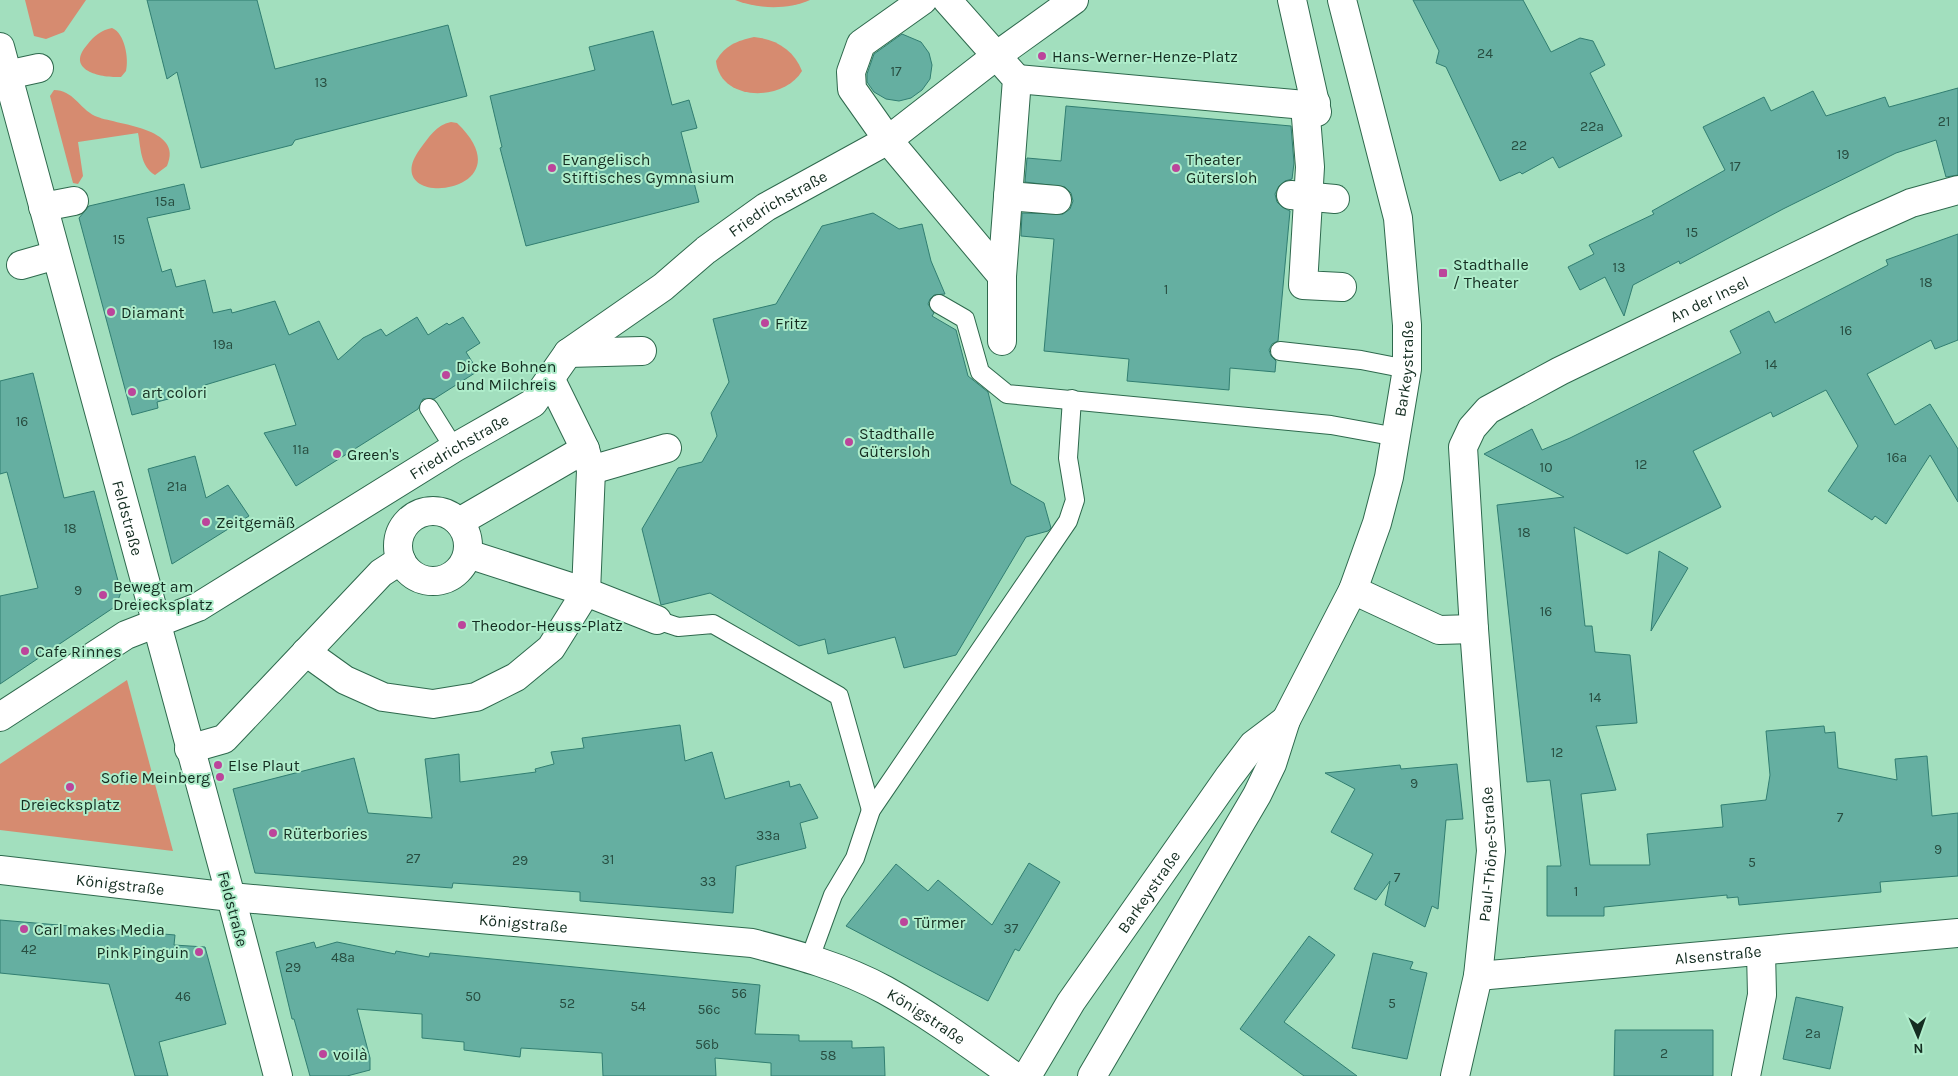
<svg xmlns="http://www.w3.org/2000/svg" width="1958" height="1076" font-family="Karla,sans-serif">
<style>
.green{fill:#d68b70}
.building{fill:#65afa1;stroke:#317e71}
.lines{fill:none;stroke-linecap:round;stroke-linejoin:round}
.service-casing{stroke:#2e694d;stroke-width:20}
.pedestrian-casing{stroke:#2e694d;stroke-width:30}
.minor-casing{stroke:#2e694d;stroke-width:30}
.tertiary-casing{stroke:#2e694d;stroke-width:30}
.service{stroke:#fff;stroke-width:18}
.pedestrian{stroke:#fff;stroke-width:28}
.minor{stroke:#fff;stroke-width:28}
.tertiary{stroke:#fff;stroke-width:28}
.poi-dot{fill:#bc459b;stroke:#afedcb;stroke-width:2}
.labels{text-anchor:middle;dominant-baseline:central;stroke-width:4;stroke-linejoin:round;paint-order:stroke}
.number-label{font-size:14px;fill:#284e41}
.poi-label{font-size:16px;fill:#142d21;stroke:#afedcb;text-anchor:start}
.street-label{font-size:16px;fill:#142d21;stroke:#afedcb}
</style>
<rect width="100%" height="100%" fill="#a2dfbe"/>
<!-- green -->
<g class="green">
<polygon points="25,0 86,0 64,32 46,39 34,36"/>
<path d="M735,0H810C787,10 758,9 735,0Z"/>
<path d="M112,28C125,33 129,59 126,71L121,77C100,78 65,70 87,45C94,36 101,30 112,28Z"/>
<path d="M754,37C776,39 794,50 802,71C784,102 720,102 716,61C725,45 737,41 754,37Z"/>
<path d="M54,90C73,90 79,108 95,116C115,125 185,127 167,166L155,175C140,166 141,148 138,133L78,142L83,176L78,184L73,183L50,96Z"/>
<path d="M451,122L457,123C533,196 374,212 420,149C429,137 436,125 451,122Z"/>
<polygon points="127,680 173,851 0,830 0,764"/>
</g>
<!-- building -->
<g class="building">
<polygon points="147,0 257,0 275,69 448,25 467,96 295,140 292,145 201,168 177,72 167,79"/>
<polygon points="1413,0 1523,0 1551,52 1580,38 1593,41 1605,65 1590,73 1622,136 1559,168 1553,157 1522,174 1520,172 1500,181 1446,67 1436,63 1439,51"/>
<polygon points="653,31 672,105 689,100 697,128 681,132 699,202 526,246 500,148 502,147 490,96 595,70 589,47"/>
<polygon points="902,34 921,42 929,53 932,65 930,79 922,90 911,98 899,101 886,99 874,92 867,82 867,74 874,54"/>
<polygon points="1958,88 1958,175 1946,177 1936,140 1896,153 1783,209 1680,264 1679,261 1633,285 1624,316 1605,277 1580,290 1568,267 1594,254 1589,245 1654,214 1652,211 1725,170 1703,127 1764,97 1771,111 1813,91 1826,116 1885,97 1889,107"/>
<polygon points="1066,106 1291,126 1294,163 1292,179 1285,181 1279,186 1275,194 1277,202 1282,207 1290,211 1278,341 1272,344 1269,350 1271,356 1276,361 1275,372 1230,368 1229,390 1127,381 1129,359 1044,351 1054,239 1021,236 1022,213 1063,214 1070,209 1073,201 1071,193 1065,187 1025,182 1027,158 1061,161"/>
<polygon points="184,184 190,209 147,218 162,272 171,269 176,287 205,280 213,313 231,309 232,313 275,301 289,335 319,321 338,360 363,338 381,329 386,336 417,317 428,335 447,323 449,325 463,317 480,343 466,352 478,371 434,399 423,399 418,409 296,486 264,433 296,425 275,364 205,385 206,389 157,402 158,408 132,415 79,218 89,206"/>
<polygon points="873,213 899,229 922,224 931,261 945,294 934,295 930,299 928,304 934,313 932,316 956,330 968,376 988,392 1011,484 1044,503 1051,528 1048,531 1026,537 956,655 904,668 895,637 828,654 825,639 799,646 710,593 661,605 642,529 678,468 702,462 717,436 711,413 729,382 713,319 776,304 822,226"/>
<polygon points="1958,234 1958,340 1935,349 1931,340 1867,374 1895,425 1930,404 1958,449 1958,502 1930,455 1886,524 1875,516 1872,520 1828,491 1858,446 1826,390 1773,417 1771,412 1693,451 1721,507 1627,554 1574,527 1585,626 1592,626 1595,652 1630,655 1637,723 1596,726 1616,790 1581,794 1590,865 1650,865 1647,834 1723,827 1721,805 1766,800 1770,775 1766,731 1824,726 1825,733 1835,732 1838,768 1897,780 1895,759 1927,756 1932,816 1958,813 1958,876 1880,882 1881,892 1739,905 1738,897 1727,898 1727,895 1604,907 1604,916 1547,916 1547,866 1561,866 1550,780 1527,782 1497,505 1564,497 1484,454 1532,429 1542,450 1570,438 1741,353 1730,331 1769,311 1775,323 1888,265 1886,260"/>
<polygon points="33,373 64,498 94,491 121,592 116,606 0,684 0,596 38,588 7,472 0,474 0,381"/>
<polygon points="195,456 206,498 228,485 249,516 172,564 148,469"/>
<polygon points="1659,551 1688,568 1651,631"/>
<polygon points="680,725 685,761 712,752 725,799 789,781 790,787 800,784 818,818 800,823 806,848 736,866 733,913 580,901 580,892 453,883 452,888 255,873 233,789 354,758 368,813 432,818 425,759 459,754 460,782 536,772 535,769 554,764 551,752 584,748 582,738"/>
<polygon points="1457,764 1463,819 1446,820 1438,909 1432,906 1425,927 1385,905 1390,881 1376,900 1354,889 1373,854 1331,832 1355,789 1325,773 1400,765 1401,769"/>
<polygon points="1029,863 1060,882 1019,951 1015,949 988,1001 846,926 896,864 928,891 938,880 992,925"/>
<polygon points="0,920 175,935 174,945 205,947 226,1024 159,1042 168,1076 135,1076 109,984 0,973"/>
<polygon points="1309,936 1335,955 1284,1022 1357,1076 1304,1076 1240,1029"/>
<polygon points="314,942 316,948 337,942 395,954 396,951 429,957 430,953 760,985 755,1034 799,1035 799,1041 852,1041 852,1048 884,1047 885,1076 771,1076 771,1063 715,1058 716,1076 603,1076 602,1053 521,1048 520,1057 464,1050 464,1042 422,1038 422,1014 357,1009 370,1058 370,1070 347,1076 310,1076 294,1019 292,1019 276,952"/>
<polygon points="1373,953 1413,962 1410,969 1427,973 1407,1059 1352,1048"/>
<polygon points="1796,997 1843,1007 1830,1069 1783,1059"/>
<polygon points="1615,1030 1713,1030 1713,1076 1614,1076"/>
</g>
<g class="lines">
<defs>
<g id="service">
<polyline points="939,304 965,319 980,372 1007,394 1331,425 1397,437"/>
<polyline points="1280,351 1361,360 1407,369"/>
<polyline points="429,408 454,448"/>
<polyline points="657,620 678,627 713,624 839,696 871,810"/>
<polyline points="810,958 833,895 855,858 871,810 1068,521 1075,500 1068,458 1072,399"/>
</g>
<g id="pedestrian">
<polyline points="923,0 861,44 851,72 852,89 888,140 1002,276 1002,341"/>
<polyline points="947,0 1017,79 1002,276"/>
<polyline points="1292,0 1317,112"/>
<path id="s1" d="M0,47L231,897"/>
<polyline points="7,75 39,68"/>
<polyline points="1017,79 1305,105 1316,103"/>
<polyline points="1305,105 1310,167 1303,285 1342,287"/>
<polyline points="1291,195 1335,199"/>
<polyline points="1008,196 1057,200"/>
<polyline points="43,207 74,201"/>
<polyline points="21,265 56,255"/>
<polyline points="568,353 642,351"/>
<polyline points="591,470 667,448"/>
<circle cx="433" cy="546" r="35"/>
<polyline points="459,522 585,449"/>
<polyline points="468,554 586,592 657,620"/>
<polyline points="306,652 345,680 383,697 433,704 476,697 516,677 551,648 586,592 591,470 585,449 550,378"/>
<path id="s2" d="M0,717L126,635L198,607L454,448L533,403L568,353L663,287L706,250L766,207L888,140L996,56L1074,0"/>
<polyline points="189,749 224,739 381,573 401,560"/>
</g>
<g id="minor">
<polyline points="1353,590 1439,630 1474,629"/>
<path id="s3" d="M0,870L231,897L752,943C798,955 843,967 885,990C930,1015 972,1046 1014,1076"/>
<polyline points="231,897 278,1076"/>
<path id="s4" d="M1478,976L1958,933"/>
<path id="s5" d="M1455,1076L1478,976L1491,851L1474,629L1463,447L1472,428L1488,410L1560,371L1853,229L1911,203L1958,190"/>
<polyline points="1746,1076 1762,995 1761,952"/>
</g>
<g id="tertiary">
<path id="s6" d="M1027,1076L1071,1002L1228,778L1253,745L1286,720"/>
<path id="s7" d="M1092,1076L1257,795L1272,764L1286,720L1353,590L1377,523L1389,477L1407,369V325L1398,218L1342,0"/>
</g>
</defs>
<!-- service casing -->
<use href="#service" class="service-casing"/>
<!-- pedestrian casing -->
<use href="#pedestrian" class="pedestrian-casing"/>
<!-- minor casing -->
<use href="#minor" class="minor-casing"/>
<!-- tertiary casing -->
<use href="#tertiary" class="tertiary-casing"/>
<!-- service -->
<use href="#service" class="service"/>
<!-- pedestrian -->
<use href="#pedestrian" class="pedestrian"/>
<!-- minor -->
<use href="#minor" class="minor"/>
<!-- tertiary -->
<use href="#tertiary" class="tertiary"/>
</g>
<!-- markers -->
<g class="poi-dot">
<circle cx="1042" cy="56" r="5"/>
<circle cx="552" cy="168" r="5"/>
<circle cx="1176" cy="168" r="5"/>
<rect x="1438" y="268" width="10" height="10" rx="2.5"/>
<circle cx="111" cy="312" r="5"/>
<circle cx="765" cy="323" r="5"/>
<circle cx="446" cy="375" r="5"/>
<circle cx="132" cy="392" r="5"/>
<circle cx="849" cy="442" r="5"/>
<circle cx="337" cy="454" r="5"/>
<circle cx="206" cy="522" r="5"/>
<circle cx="103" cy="595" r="5"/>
<circle cx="462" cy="625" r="5"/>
<circle cx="25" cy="651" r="5"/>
<circle cx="218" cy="765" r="5"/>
<circle cx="220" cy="777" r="5"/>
<circle cx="70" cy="787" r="5"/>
<circle cx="273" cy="833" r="5"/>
<circle cx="904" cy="922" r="5"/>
<circle cx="24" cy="929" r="5"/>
<circle cx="199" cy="952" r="5"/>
<circle cx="323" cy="1054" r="5"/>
</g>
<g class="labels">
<!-- number labels -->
<g class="number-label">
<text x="1485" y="53">24</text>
<text x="896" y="71">17</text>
<text x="321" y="82">13</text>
<text x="1944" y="121">21</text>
<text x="1592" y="126">22a</text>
<text x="1519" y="145">22</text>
<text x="1843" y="154">19</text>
<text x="1735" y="166">17</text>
<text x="165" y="201">15a</text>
<text x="1692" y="232">15</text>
<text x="119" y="239">15</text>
<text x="1619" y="267">13</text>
<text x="1926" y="282">18</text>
<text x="1166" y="289">1</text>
<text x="1846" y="330">16</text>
<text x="223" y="344">19a</text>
<text x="1771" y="364">14</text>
<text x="22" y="421">16</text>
<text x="301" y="449">11a</text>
<text x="1897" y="457">16a</text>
<text x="1641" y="464">12</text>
<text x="1546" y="467">10</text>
<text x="177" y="486">21a</text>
<text x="70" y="528">18</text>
<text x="1524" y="532">18</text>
<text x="78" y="590">9</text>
<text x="1546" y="611">16</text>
<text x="1595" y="697">14</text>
<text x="1557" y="752">12</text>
<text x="1414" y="783">9</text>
<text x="1840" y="817">7</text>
<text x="768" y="835">33a</text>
<text x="1938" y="849">9</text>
<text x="413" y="858">27</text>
<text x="608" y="859">31</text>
<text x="520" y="860">29</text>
<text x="1752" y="862">5</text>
<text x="1397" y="877">7</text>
<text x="708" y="881">33</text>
<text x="1576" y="891">1</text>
<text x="1011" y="928">37</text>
<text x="29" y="949">42</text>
<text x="343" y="957">48a</text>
<text x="293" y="967">29</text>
<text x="739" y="993">56</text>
<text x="183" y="996">46</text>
<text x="473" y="996">50</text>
<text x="567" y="1003">52</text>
<text x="1392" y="1003">5</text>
<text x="638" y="1006">54</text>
<text x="709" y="1009">56c</text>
<text x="1813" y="1033">2a</text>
<text x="707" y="1044">56b</text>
<text x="1664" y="1053">2</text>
<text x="828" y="1055">58</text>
</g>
<!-- poi labels -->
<g class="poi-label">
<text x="1052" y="56">Hans-Werner-Henze-Platz</text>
<text x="562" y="159">Evangelisch<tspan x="562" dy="18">Stiftisches Gymnasium</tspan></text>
<text x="1186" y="159">Theater<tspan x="1186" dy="18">Gütersloh</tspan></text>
<text x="1453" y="264">Stadthalle<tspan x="1453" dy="18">/ Theater</tspan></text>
<text x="121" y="312">Diamant</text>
<text x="775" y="323">Fritz</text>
<text x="456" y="366">Dicke Bohnen<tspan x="456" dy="18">und Milchreis</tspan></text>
<text x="142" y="392">art colori</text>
<text x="859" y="433">Stadthalle<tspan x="859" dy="18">Gütersloh</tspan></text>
<text x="347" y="454">Green's</text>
<text x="216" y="522">Zeitgemäß</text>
<text x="113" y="586">Bewegt am<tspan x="113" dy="18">Dreiecksplatz</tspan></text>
<text x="472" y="625">Theodor-Heuss-Platz</text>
<text x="35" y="651">Cafe Rinnes</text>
<text x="228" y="765">Else Plaut</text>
<text x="210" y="777" text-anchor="end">Sofie Meinberg</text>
<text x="70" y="804" text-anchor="middle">Dreiecksplatz</text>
<text x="283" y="833">Rüterbories</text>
<text x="914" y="922">Türmer</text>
<text x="34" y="929">Carl makes Media</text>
<text x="189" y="952" text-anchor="end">Pink Pinguin</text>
<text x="333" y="1054">voilà</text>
</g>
<!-- street labels -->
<g class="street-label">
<text stroke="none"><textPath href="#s2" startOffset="939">Friedrichstraße</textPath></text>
<text stroke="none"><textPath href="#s5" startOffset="926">An der Insel</textPath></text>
<text stroke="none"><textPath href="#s7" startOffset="781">Barkeystraße</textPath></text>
<text stroke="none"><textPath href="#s2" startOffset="534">Friedrichstraße</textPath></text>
<text stroke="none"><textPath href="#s1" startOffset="488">Feldstraße</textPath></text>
<text stroke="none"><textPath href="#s5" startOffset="225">Paul-Thöne-Straße</textPath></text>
<text stroke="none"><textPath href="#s3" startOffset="121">Königstraße</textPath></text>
<text stroke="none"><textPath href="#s6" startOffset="221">Barkeystraße</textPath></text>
<text transform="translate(233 909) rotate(75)">Feldstraße</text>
<text stroke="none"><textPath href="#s3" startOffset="526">Königstraße</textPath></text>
<text stroke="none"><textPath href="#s4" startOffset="241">Alsenstraße</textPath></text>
<text stroke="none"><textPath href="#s3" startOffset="946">Königstraße</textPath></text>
</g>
</g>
<!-- north arrow -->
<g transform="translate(1918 1036) rotate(178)" stroke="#afedcb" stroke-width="4" paint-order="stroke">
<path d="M0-4L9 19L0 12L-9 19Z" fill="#142d21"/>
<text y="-8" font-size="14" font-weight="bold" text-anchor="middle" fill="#142d21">N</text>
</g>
</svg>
